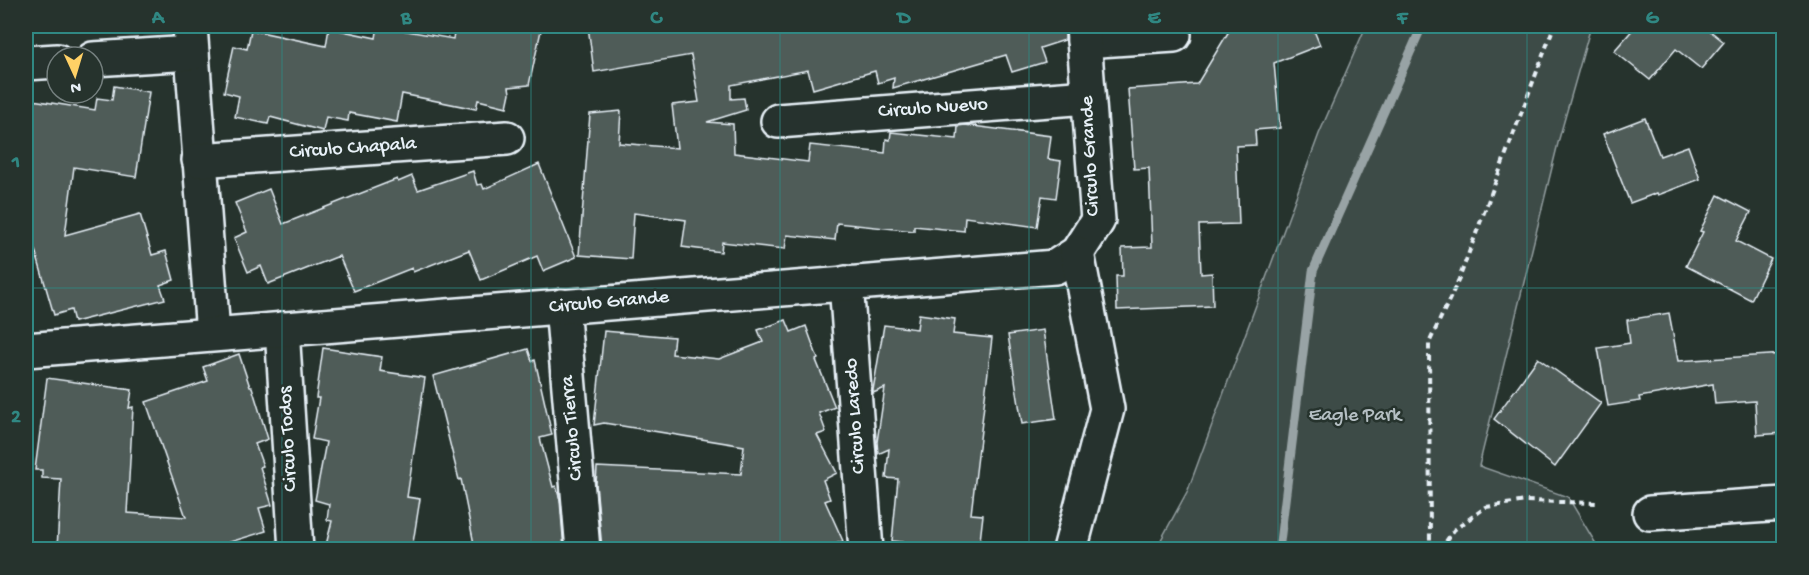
<svg xmlns="http://www.w3.org/2000/svg" width="1809" height="575" font-family="'Gochi Hand',sans-serif">
<style>
.green{fill:#3e4b47;stroke:#939ea0;stroke-width:1.5}
.lines{fill:none;stroke-linecap:round;stroke-linejoin:round}
.stream{stroke:#98a3a5;stroke-width:9}
.building{fill:#505c59;stroke:#e8f1f8;stroke-width:1.5}
.minor-casing{stroke:#e8f1f8;stroke-width:38}
.path{stroke:#e8f1f8;stroke-width:4;stroke-dasharray:6 4.5;stroke-linecap:butt}
.minor{stroke:#26332d;stroke-width:33}
.grid{fill:none;stroke:#308883;stroke-width:1.5;stroke-opacity:0.55}
.labels{text-anchor:middle;dominant-baseline:central;stroke-width:5;stroke-linejoin:round;paint-order:stroke}
.street-label{font-size:20px;fill:#e8f1f8;stroke:#26332d}
.park-label{font-size:20px;fill:#b5bfc3;stroke:#26332d}
.neatline{fill:none;stroke:#308883;stroke-width:2}
.grid-label{font-size:20px;text-anchor:middle;font-weight:bold;fill:#308883}
</style>
<rect width="100%" height="100%" fill="#26332d"/>
<filter id="ink" filterUnits="userSpaceOnUse"><feTurbulence type="fractalNoise" baseFrequency=".0167" numOctaves="2"/><feDisplacementMap in="SourceGraphic" scale="12" xChannelSelector="R" yChannelSelector="G"/><feConvolveMatrix kernelMatrix="1 2 1 2 8 2 1 2 1" color-interpolation-filters="sRGB"/></filter>
<g filter="url(#ink)">
<!-- green -->
<polygon class="green" points="1366,26 1591,26 1559,139 1479,466 1568,497 1599,549 1156,549 1188,490 1319,134"/>
<g class="lines">
<!-- stream -->
<polyline class="stream" points="1279,550 1313,271 1422,26"/>
</g>
<!-- building -->
<g class="building">
<polygon points="378,26 453,39 455,26 542,26 529,85 509,87 510,93 507,107 478,100 476,109 402,94 397,122 349,113 348,121 326,117 323,131 270,117 268,124 235,117 239,96 224,92 234,46 247,49 251,30 326,46 329,28 376,38"/>
<polygon points="588,26 1065,26 1065,40 1040,48 1045,62 1012,72 1006,55 893,88 894,78 878,83 875,71 813,89 808,70 731,85 731,99 744,98 746,110 707,122 733,124 734,153 808,162 810,145 885,153 886,139 890,140 891,132 957,139 958,126 965,125 1051,136 1048,159 1061,161 1056,198 1042,196 1037,227 965,217 964,231 914,226 914,231 837,223 835,240 787,235 785,249 722,242 721,252 682,247 686,220 634,213 631,259 579,255 590,114 621,111 619,143 677,148 672,105 699,102 691,55 594,72"/>
<polygon points="1232,26 1312,26 1320,45 1274,63 1280,128 1255,130 1256,145 1236,146 1239,224 1199,225 1201,274 1212,273 1213,306 1117,310 1116,276 1123,276 1122,248 1152,247 1149,168 1134,169 1128,89 1197,84"/>
<polygon points="1636,26 1704,26 1724,42 1701,69 1676,49 1650,80 1614,51"/>
<polygon points="114,86 149,92 136,177 74,167 65,235 140,214 152,255 166,251 174,280 160,285 165,299 74,322 71,310 54,315 31,236 26,236 26,99 95,110 97,98 112,100"/>
<polygon points="1645,118 1660,156 1688,146 1700,179 1658,195 1657,193 1630,203 1603,134"/>
<polygon points="539,164 576,257 543,271 537,256 481,280 469,250 413,272 412,268 354,291 339,256 268,284 261,266 248,272 234,238 247,232 235,203 269,189 283,224 397,179 398,182 412,176 418,190 473,171 477,185 482,184 484,189"/>
<polygon points="1718,195 1751,212 1736,241 1771,259 1751,300 1686,266 1703,232 1700,231"/>
<polygon points="1669,313 1678,361 1784,354 1784,433 1757,435 1755,401 1715,404 1713,384 1639,397 1640,401 1608,406 1598,348 1630,343 1627,320"/>
<polygon points="919,314 955,319 953,334 992,338 971,514 983,515 979,549 892,541 898,479 886,478 889,449 878,454 877,442 885,388 873,393 873,390 884,325 917,329"/>
<polygon points="786,320 791,332 806,326 818,359 816,360 835,407 819,413 826,432 817,435 837,473 823,480 830,499 825,501 843,541 824,549 602,549 596,484 597,467 741,474 744,446 604,423 594,425 604,331 674,337 672,354 719,359 763,342 758,330"/>
<polygon points="1043,330 1056,419 1022,424 1008,335"/>
<polygon points="323,348 382,357 380,371 425,378 407,497 420,499 412,549 325,549 332,521 327,520 329,504 315,500 326,442 312,439 319,398 316,398"/>
<polygon points="528,349 532,361 535,360 552,435 540,438 553,487 556,486 560,500 564,549 475,549 461,479 459,480 433,376"/>
<polygon points="239,354 250,387 252,387 268,439 255,444 263,466 260,467 272,505 259,508 266,531 207,549 57,549 61,479 42,478 42,470 35,470 47,378 132,390 129,408 133,407 127,513 186,517 146,402 208,381 203,367"/>
<polygon points="1538,358 1601,403 1555,467 1494,419"/>
</g>
<g class="lines">
<defs>
<g id="minor">
<polyline points="190,26 213,334"/>
<polyline points="1084,41 1174,35"/>
<polyline points="93,59 192,53"/>
<polyline points="26,63 57,61"/>
<polyline points="778,121 1088,97"/>
<polyline points="199,160 507,138"/>
<polyline points="846,283 866,550"/>
<polyline points="562,306 583,550"/>
<polyline points="282,329 296,550"/>
<polyline points="26,350 1055,267 1077,253 1098,220 1083,26"/>
<polyline points="1650,513 1784,504"/>
<polyline points="1070,550 1107,409 1077,253"/>
</g>
</defs>
<!-- minor casing -->
<use href="#minor" class="minor-casing"/>
<!-- path -->
<g class="path">
<polyline points="1430,550 1429,343 1459,279 1554,26"/>
<polyline points="1440,550 1454,530 1486,507 1526,501 1597,503"/>
</g>
<!-- minor -->
<use href="#minor" class="minor"/>
</g>
</g>
<!-- grid -->
<path class="grid" d="M282,26V550M531,26V550M780,26V550M1029,26V550M1278,26V550M1527,26V550M26,288H1784"/>
<g class="labels">
<!-- street labels -->
<g class="street-label">
<text transform="translate(933 109) rotate(-4)">Circulo Nuevo</text>
<text transform="translate(353 149) rotate(-4)">Circulo Chapala</text>
<text transform="translate(1091 156) rotate(-93)">Circulo Grande</text>
<text transform="translate(609 303) rotate(-5)">Circulo Grande</text>
<text transform="translate(856 416) rotate(-94)">Circulo Laredo</text>
<text transform="translate(573 428) rotate(-95)">Circulo Tierra</text>
<text transform="translate(289 439) rotate(-93)">Circulo Todos</text>
</g>
<!-- park labels -->
<g class="park-label">
<text x="1355" y="416">Eagle Park</text>
</g>
</g>
<!-- margin -->
<rect width="1809" height="575" fill="none" stroke="#26332d" stroke-width="66"/>
<!-- north arrow -->
<g transform="translate(75 75) rotate(176)"><circle r="28" fill="#26332d" stroke="#747f7e" stroke-width="1.5"/>
<path d="M0-4.5L10 22L0 15L-10 22Z" fill="#ffd166"/>
<text y="-9" font-size="16" font-weight="bold" text-anchor="middle" fill="#e8f1f8">N</text>
</g>
<rect x="33" y="33" width="1743" height="509" class="neatline"/>
<g class="grid-label">
<text x="158" y="23">A</text>
<text x="406" y="23">B</text>
<text x="656" y="23">C</text>
<text x="904" y="23">D</text>
<text x="1154" y="23">E</text>
<text x="1402" y="23">F</text>
<text x="1652" y="23">G</text>
<text x="16" y="167">1</text>
<text x="16" y="422">2</text>
</g>
</svg>
